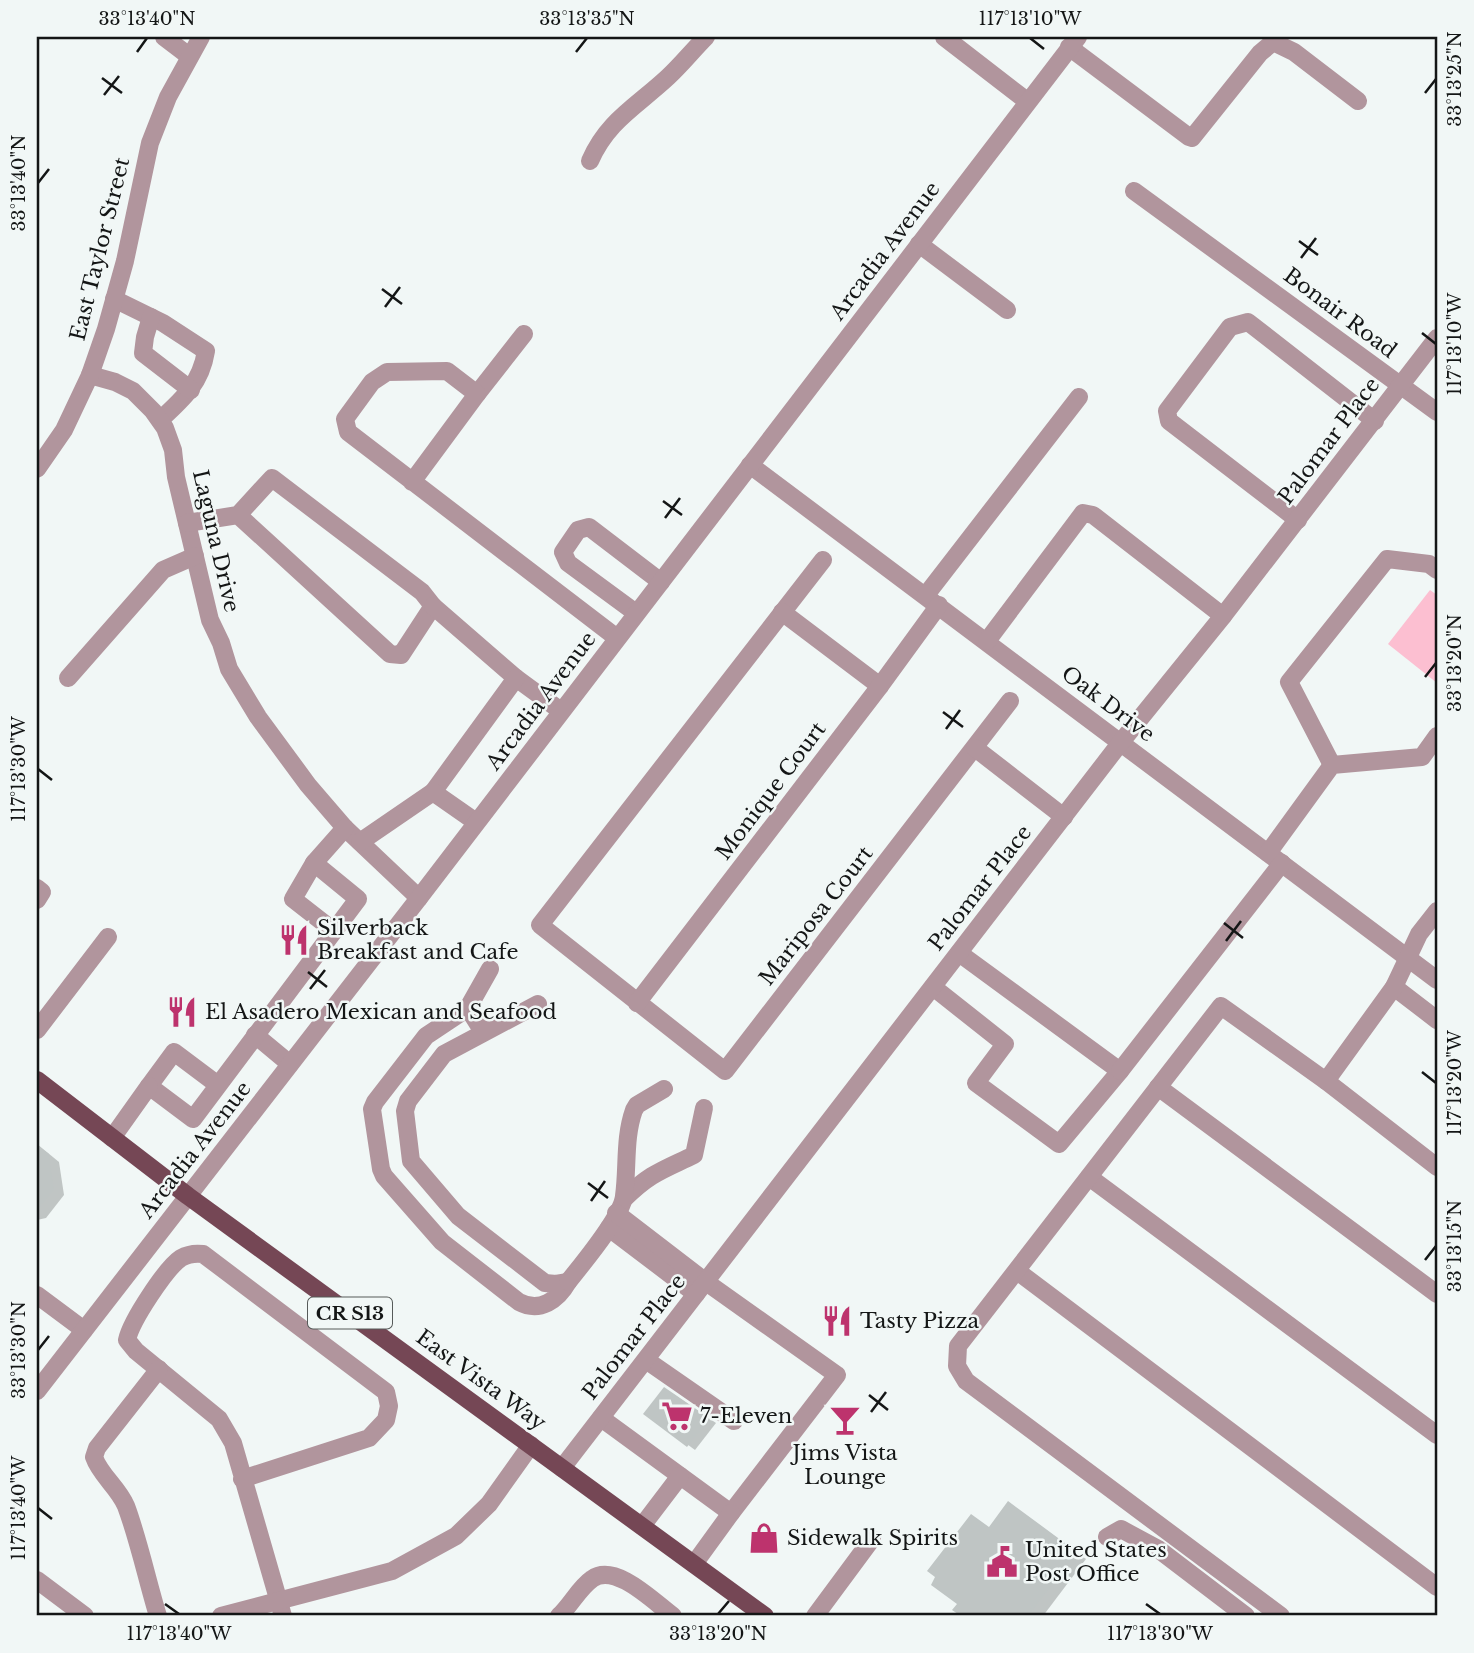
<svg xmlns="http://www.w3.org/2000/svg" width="1474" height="1653" font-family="'Libre Baskerville',serif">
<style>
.green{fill:#fcbfd1}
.shadow{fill:#0003}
.building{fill:#bfc5c4}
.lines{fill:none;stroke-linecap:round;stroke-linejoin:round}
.minor{stroke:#b1959d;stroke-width:18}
.major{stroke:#754755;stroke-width:18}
.ticks{fill:none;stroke:#141616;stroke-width:2.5}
.labels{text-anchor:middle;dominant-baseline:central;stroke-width:5;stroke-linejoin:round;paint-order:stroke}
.shield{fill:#f1f7f6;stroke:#565a59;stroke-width:2}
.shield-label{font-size:19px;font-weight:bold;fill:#141616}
.street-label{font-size:21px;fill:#141616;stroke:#f1f7f6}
.poi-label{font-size:21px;fill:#141616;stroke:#f1f7f6;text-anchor:start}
.neatline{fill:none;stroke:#141616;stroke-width:2.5}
.ticks-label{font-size:18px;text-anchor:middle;fill:#141616}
</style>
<rect width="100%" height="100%" fill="#f1f7f6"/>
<!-- green -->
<polygon class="green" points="1430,590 1437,595 1437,683 1388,644"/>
<!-- shadow -->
<g class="shadow">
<polygon points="37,1144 59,1162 64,1195 46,1218 37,1220"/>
<polygon points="672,1393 716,1423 695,1450 646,1414"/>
<polygon points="1009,1503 1086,1559 1043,1616 964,1616 955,1610 990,1528"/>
</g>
<!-- building -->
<g class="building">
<polygon points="37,1145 49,1154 54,1189 37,1210"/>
<polygon points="664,1387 709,1418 687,1447 643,1414"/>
<polygon points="1008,1501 1077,1552 1028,1616 961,1616 952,1610 957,1604 931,1585 935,1577 927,1571 971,1514 989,1527"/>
</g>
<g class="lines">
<!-- minor -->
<g class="minor">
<polyline points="164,37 189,56"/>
<polyline points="944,37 1027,101"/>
<polyline points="1069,47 1189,137 1192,138 1260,53 1273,42 1294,52 1358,101"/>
<path d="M590,161C607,121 637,106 668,77C681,65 693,50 706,37"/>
<polyline points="1134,191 1437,412"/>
<polyline points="919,244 1007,310"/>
<path d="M114,299L163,323L206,351C201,383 183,399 160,420"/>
<polyline points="151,317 145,337 143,353 191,390"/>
<polyline points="90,375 115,382 133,391 153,411 165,428 173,450 176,477 210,620 221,643 229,669 258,717 308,785 345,828 419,898"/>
<polyline points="477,394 524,334"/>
<polyline points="750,465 1437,980"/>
<polyline points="37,469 64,430 90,375 106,329 125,261 150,143 168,97 201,37"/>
<polyline points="412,482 477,394 447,371 387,372 372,382 345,419 348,432 617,638"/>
<polyline points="1298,520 1169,421 1167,411 1230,327 1248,322 1375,421"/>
<polyline points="187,523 238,515 272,478 422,592 433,606 401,655 390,654 238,515"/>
<polyline points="823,560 540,925 725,1071 1010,701"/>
<polyline points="926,595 1079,397"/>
<polyline points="433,606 516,678 561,711"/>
<polyline points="782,612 880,686"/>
<polyline points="636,613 568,563 563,552 578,530 589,527 661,582"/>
<polyline points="987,641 1083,513 1093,515 1223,616"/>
<polyline points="68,678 163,570 195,556"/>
<polyline points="975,748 1064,817"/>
<polyline points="1332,765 1289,682 1387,559 1429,564 1437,570"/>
<polyline points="433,792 516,678"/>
<polyline points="360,842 433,792 476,822"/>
<polyline points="1268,853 1332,765 1422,757 1437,736"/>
<polyline points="314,863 293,899 334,931"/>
<polyline points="37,888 42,892 37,900"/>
<polyline points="933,987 1005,1044 976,1083 1059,1144 1120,1071 959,953"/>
<polyline points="1394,987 1437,1020"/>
<polyline points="637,1003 880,686 939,605"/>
<polyline points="468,1008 490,969"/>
<polyline points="37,1030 108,937"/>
<path d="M483,1032L468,1008L426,1036L375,1102L372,1109L381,1169L384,1176L442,1242L519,1302C540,1313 558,1300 568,1282L556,1284L545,1283L458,1216L411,1161L405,1111L408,1101L444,1054L538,1004"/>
<polyline points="255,1035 290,1064"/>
<polyline points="1120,1071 1282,863"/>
<polyline points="1326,1081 1394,987 1419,934 1437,911"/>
<polyline points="218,1085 174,1052 149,1086 193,1119 358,899 314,863 345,828"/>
<polyline points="1158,1087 1437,1294"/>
<polyline points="112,1138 149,1086"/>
<polyline points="1089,1177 1437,1435"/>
<path d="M624,1199C650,1173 663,1170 694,1155L704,1108"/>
<polyline points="609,1228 696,1294"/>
<polyline points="1017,1271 1437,1587"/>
<path d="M568,1282C582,1264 622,1217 624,1196C628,1167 624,1138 634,1110L637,1105L664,1089"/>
<polyline points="37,1295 84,1330"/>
<polyline points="646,1360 734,1421"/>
<polyline points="37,1391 419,898 1078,37"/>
<polyline points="601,1418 731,1513 837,1375 706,1282 616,1213"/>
<polyline points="562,1468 1121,742 1223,616 1437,338"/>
<path d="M242,1479L369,1438L386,1420L389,1406L386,1392L203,1254C195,1253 188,1254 181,1258C166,1268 131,1321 127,1340L136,1351L219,1419L233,1443L283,1616"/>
<polyline points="642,1526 680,1476"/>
<polyline points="1107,1537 1121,1529 1158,1549 1246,1616"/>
<polyline points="694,1564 731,1513"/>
<polyline points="37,1580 85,1616"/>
<path d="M158,1616C147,1580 139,1541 126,1506C118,1487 100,1475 94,1457L97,1448L159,1369"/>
<polyline points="221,1616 392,1571 456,1536 489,1504 531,1445"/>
<path d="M559,1616C571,1605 579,1588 592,1579C615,1562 654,1602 673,1616"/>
<polyline points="815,1616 872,1539"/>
<polyline points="1281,1616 966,1381 957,1366 958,1346 1221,1006 1326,1081 1437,1167"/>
</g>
<!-- major -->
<polyline class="major" points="37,1080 188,1196 765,1616"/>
</g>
<!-- ticks -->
<path class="ticks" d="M1030,38L1044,49M137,52L147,38M576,52L587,38M102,78L122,93M1425,93L1436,79M104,95L119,76M38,183L49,169M1299,241L1318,255M1301,258L1316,238M382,289L402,304M385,307L400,287M1422,333L1436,344M663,501L682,515M665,518L680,498M1425,677L1436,663M943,712L963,727M946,729L960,710M38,769L52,780M1224,923L1243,938M1226,941L1241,921M308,972L327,987M310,989L325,970M1422,1072L1436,1083M588,1183L608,1198M591,1201L605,1181M1425,1260L1436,1246M38,1350L49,1336M869,1395L888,1410M871,1412L886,1392M38,1508L52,1519M165,1604L179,1614M1146,1604L1160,1614M718,1614L729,1601"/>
<!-- icons -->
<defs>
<symbol id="restaurant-bare" viewBox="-9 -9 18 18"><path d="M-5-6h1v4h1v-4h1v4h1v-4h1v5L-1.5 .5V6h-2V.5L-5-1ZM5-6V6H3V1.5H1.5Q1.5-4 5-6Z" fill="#bd336d" stroke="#f1f7f6" stroke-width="2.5" paint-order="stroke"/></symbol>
<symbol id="supermarket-bare" viewBox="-9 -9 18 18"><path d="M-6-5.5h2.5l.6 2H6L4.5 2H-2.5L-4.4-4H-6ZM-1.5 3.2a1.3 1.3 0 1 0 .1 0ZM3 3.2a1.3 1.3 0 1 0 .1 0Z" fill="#bd336d" stroke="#f1f7f6" stroke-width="2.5" paint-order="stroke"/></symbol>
<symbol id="bar-bare" viewBox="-9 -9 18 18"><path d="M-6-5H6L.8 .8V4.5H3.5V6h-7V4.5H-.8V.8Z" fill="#bd336d" stroke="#f1f7f6" stroke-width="2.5" paint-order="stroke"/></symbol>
<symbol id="shop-bare" viewBox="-9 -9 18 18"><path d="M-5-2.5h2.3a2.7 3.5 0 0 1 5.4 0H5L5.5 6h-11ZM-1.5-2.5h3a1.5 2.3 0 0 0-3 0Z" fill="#bd336d" stroke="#f1f7f6" stroke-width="2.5" paint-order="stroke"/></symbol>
<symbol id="civic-bare" viewBox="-9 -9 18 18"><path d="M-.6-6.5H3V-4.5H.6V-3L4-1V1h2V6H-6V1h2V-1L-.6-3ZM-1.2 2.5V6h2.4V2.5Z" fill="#bd336d" stroke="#f1f7f6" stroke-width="2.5" paint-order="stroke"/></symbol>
</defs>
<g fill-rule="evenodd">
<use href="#restaurant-bare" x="272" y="918" width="44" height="44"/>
<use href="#restaurant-bare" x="160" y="990" width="44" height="44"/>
<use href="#restaurant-bare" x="815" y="1299" width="44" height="44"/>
<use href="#supermarket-bare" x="655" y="1394" width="44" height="44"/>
<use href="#bar-bare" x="823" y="1398" width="44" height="44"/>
<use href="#shop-bare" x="742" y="1516" width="44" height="44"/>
<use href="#civic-bare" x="980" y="1540" width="44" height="44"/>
</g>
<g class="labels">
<!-- shield labels -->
<rect class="shield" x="308" y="1297.5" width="84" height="31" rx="5"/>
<g class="shield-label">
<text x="350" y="1313">CR S13</text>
</g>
<!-- street labels -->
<g class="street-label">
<text transform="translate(100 249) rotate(-76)">East Taylor Street</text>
<text transform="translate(885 251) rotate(-53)">Arcadia Avenue</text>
<text transform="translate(1340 313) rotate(37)">Bonair Road</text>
<text transform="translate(1329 441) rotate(-53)">Palomar Place</text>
<text transform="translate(216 541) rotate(77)">Laguna Drive</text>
<text transform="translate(541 701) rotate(-53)">Arcadia Avenue</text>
<text transform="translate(1108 704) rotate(37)">Oak Drive</text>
<text transform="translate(771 791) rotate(-53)">Monique Court</text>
<text transform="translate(980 888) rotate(-52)">Palomar Place</text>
<text transform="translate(816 916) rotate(-52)">Mariposa Court</text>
<text transform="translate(195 1150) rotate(-52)">Arcadia Avenue</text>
<text transform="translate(634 1337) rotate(-52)">Palomar Place</text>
<text transform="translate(481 1380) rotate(36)">East Vista Way</text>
</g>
<!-- poi labels -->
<g class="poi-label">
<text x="317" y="928">Silverback<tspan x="317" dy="24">Breakfast and Cafe</tspan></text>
<text x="205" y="1012">El Asadero Mexican and Seafood</text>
<text x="860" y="1321">Tasty Pizza</text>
<text x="700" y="1416">7-Eleven</text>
<text x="845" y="1453" text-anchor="middle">Jims Vista<tspan x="845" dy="24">Lounge</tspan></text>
<text x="787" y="1538">Sidewalk Spirits</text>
<text x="1025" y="1550">United States<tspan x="1025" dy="24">Post Office</tspan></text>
</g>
</g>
<!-- border -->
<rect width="1474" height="1653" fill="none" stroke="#f1f7f6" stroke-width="77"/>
<rect x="38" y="38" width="1398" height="1576" class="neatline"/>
<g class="ticks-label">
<text x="147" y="25">33°13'40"N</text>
<text x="587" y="25">33°13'35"N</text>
<text x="1030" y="25">117°13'10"W</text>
<text transform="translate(1455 79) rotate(-90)" y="6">33°13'25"N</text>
<text transform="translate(19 183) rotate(-90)" y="6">33°13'40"N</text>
<text transform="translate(1455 344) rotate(-90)" y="6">117°13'10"W</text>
<text transform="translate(1455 663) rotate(-90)" y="6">33°13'20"N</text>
<text transform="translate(19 769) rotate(-90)" y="6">117°13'30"W</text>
<text transform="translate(1455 1083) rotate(-90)" y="6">117°13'20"W</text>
<text transform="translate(1455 1246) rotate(-90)" y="6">33°13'15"N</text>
<text transform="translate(19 1350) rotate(-90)" y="6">33°13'30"N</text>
<text transform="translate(19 1508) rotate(-90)" y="6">117°13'40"W</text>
<text x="179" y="1640">117°13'40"W</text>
<text x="718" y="1640">33°13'20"N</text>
<text x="1160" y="1640">117°13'30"W</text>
</g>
</svg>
